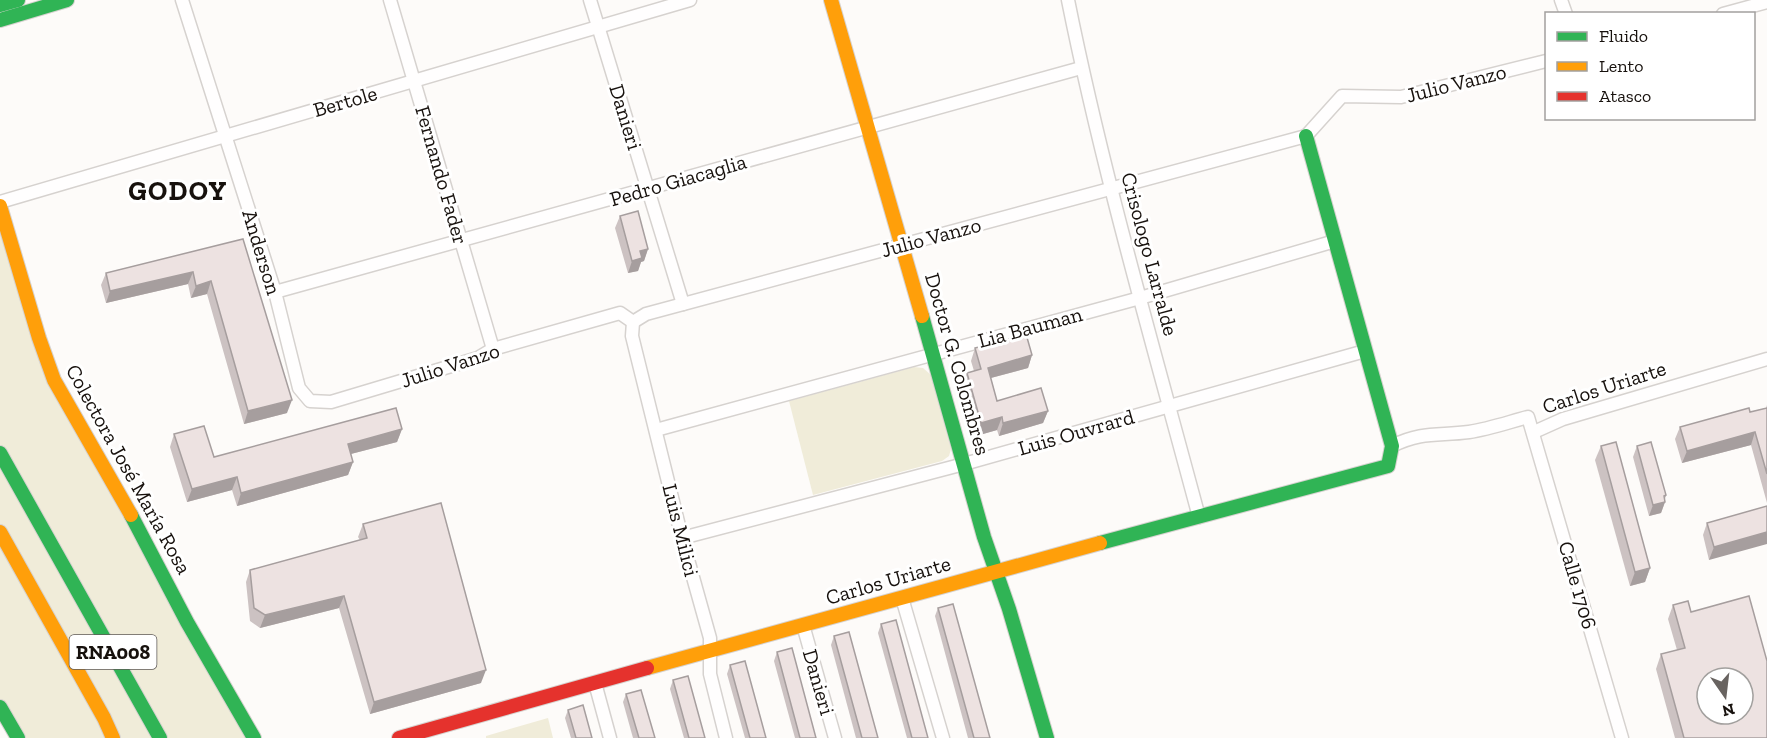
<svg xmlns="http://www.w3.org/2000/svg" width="1767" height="738" font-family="'Zilla Slab',serif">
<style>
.green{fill:#f0ecd9}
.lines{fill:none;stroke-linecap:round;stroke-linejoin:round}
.street-casing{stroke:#d6d2cf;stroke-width:15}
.fast-casing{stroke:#d6d2cf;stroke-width:16}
.slow-casing{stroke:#d6d2cf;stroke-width:16}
.jam-casing{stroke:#d6d2cf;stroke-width:16}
.street{stroke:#fffefe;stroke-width:12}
.fast{stroke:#30b455;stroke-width:14}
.slow{stroke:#ff9f0a;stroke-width:14}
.jam{stroke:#e5322d;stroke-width:14}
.wall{fill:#ccc2c2}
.shaded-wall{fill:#a69e9e}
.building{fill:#ede2e1;stroke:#a69e9e;stroke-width:1.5;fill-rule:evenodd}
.labels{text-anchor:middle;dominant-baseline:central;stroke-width:6;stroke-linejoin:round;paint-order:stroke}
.shield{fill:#fff;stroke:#5d5856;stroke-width:1.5}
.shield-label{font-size:20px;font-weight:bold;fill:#17110d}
.street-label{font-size:21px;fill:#17110d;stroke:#fff}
.district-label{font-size:27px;font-weight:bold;letter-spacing:1.5px;fill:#17110d;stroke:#fff}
</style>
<rect width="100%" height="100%" fill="#fdfbf9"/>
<!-- green -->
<g class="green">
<polygon points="0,206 39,338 254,738 18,738 0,707"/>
<polygon points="914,367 923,368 931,375 951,449 949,456 942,461 813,495 789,401"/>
<polygon points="548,718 553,738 486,738 486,736"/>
</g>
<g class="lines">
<defs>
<g id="street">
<polyline points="182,0 275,292 299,388 310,401 331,402 478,358 493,349 620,313 633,322"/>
<polyline points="390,0 493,349"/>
<polyline points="590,0 683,304"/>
<path d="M1068,0C1103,174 1153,345 1199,517"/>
<polyline points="1561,0 1566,14"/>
<polyline points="1723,14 1767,2"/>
<polyline points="0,202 690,0"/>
<polyline points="275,292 1081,68"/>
<polyline points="633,322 646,314 1306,136 1342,96 1401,97 1546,61"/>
<polyline points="633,322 632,336 682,538 710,638 710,674 726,738"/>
<polyline points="656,430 1140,298 1335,241"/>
<polyline points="1534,432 1563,419 1767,359"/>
<path d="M1392,446C1422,431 1439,436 1469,432C1489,429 1509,422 1528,417L1622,738"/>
<polyline points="682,538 964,464 1365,351"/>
<polyline points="902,598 943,738"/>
<polyline points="803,625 835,738"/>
<polyline points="595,683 610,738"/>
</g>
<g id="fast">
<polyline points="0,5 18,0"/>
<polyline points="0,20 67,0"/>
<polyline points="922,316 984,537 1009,609 1047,738"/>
<polyline points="0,453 160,738"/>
<polyline points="131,515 187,622 254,738"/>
<polyline points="1100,543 1388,466 1392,446 1306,136"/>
<polyline points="0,707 18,738"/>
</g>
<g id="slow">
<polyline points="831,0 922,316"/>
<polyline points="0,206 39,338 54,380 131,515"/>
<polyline points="0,532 104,718 113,738"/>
<polyline points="647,668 1100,543"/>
</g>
<polyline id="jam" points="399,738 647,668"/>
</defs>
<!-- street casing -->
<use href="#street" class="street-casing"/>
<!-- fast casing -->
<use href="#fast" class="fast-casing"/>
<!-- slow casing -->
<use href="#slow" class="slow-casing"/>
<!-- jam casing -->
<use href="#jam" class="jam-casing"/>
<!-- street -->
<use href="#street" class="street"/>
<!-- fast -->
<use href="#fast" class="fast"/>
<!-- slow -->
<use href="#slow" class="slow"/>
<!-- jam -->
<use href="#jam" class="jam"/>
</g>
<!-- wall -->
<g class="wall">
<polygon points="620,216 648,249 644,261 641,262 638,271 628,273 615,228"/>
<polygon points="243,239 287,413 244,424 207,294 191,298 188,284 106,303 101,285 106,273"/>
<polygon points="975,348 1032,355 1028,368 991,378 997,401 1048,411 1043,423 999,436 997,430 976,436 962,386 967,373 974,371 971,361"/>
<polygon points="1767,405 1767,503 1751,445 1682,463 1675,439 1680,427 1750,412 1766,408"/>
<polygon points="402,429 397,442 351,454 353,462 348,475 237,506 232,490 187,502 170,447 174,434 214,457"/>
<polygon points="1601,446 1650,568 1645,582 1630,586 1595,460"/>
<polygon points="1637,446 1666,495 1665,499 1665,502 1661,513 1649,516 1633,457"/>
<polygon points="1767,506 1709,560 1703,535 1707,523"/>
<polygon points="363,524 481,683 370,714 339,608 260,628 250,621 246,582 250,570 360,540 358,537"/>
<polygon points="1673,605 1691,612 1767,738 1675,738 1656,669 1661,654 1677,650 1668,619"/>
<polygon points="938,608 990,738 968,738 935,616"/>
<polygon points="881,624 928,738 907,738 878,633"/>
<polygon points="834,636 878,738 856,738 831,645"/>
<polygon points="777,652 816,738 795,738 774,661"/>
<polygon points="730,665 766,738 745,738 727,674"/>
<polygon points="673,680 705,738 684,738 670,689"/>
<polygon points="626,694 655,738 633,738 623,702"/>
<polygon points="568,710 592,738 571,738 565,718"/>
</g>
<!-- shaded-wall -->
<g class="shaded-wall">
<polygon points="648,249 644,261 641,262 638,271 628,273 632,261 640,251"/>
<polygon points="193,272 188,284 106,303 110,291"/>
<polygon points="211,281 207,294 191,298 196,286"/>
<polygon points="1032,355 1028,368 983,380 988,368"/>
<polygon points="292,400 287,413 244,424 248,411"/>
<polygon points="1048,411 1043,423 999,436 1003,423"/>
<polygon points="1002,417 997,430 976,436 981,423"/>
<polygon points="402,429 397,442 343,456 348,444"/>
<polygon points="1755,432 1751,445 1682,463 1687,451"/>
<polygon points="353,462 348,475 237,506 241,493"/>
<polygon points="237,477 232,490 187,502 192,489"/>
<polygon points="1666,495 1663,502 1665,502 1661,513 1649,516 1653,505 1664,496"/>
<polygon points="1767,532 1767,544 1709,560 1714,547"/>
<polygon points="1650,568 1645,582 1630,586 1635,572"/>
<polygon points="344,596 339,608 260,628 265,615"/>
<polygon points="486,670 481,683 370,714 374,702"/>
</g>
<!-- building -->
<g class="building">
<polygon points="638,211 648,249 640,251 642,258 632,261 620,216"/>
<polygon points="243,239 292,400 248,411 211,281 196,286 193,272 110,291 106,273"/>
<polygon points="1026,334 1032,355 988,368 997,401 1041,388 1048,411 1003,423 1002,417 981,423 967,373 981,369 975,348"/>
<polygon points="396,408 402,429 348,444 353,462 241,493 237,477 192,489 174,434 204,426 214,457"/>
<polygon points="1749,408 1750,412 1767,408 1767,474 1755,432 1687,451 1680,427"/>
<polygon points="1616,442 1650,568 1635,572 1601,446"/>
<polygon points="1651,442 1666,495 1664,496 1665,502 1653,505 1637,446"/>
<polygon points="441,503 486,670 374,702 344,596 265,615 254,608 250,570 367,538 363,524"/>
<polygon points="1767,506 1767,532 1714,547 1707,523"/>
<path d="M1749,596L1767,661V738H1684L1661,654L1685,648L1673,605L1688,601L1691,612ZM1707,678H1743V714H1707Z"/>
<polygon points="953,604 990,738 974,738 938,608"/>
<polygon points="896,620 928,738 912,738 881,624"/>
<polygon points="849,632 878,738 862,738 834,636"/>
<polygon points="792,648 816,738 800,738 777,652"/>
<polygon points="745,661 766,738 750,738 730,665"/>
<polygon points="688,676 705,738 689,738 673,680"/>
<polygon points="641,690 655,738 639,738 626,694"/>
<polygon points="583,705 592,738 576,738 568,710"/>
</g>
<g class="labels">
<!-- shield labels -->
<rect class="shield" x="69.5" y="635" width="87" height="34" rx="4.5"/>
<g class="shield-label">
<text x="113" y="652">RNA008</text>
</g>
<!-- street labels -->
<g class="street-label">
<text transform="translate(1456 83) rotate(-14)">Julio Vanzo</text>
<text transform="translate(345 101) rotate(-16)">Bertole</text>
<text transform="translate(626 117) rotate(73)">Danieri</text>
<text transform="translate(442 175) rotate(74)">Fernando Fader</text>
<text transform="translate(678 180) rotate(-16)">Pedro Giacaglia</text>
<text transform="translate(931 237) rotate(-15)">Julio Vanzo</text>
<text transform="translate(262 252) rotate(73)">Anderson</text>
<text transform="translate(1150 254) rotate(75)">Crisologo Larralde</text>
<text transform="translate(1030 327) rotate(-15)">Lia Bauman</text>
<text transform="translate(958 364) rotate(74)">Doctor G. Colombres</text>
<text transform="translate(450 365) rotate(-18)">Julio Vanzo</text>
<text transform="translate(1604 387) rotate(-18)">Carlos Uriarte</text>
<text transform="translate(1076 432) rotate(-16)">Luis Ouvrard</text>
<text transform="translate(129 469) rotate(61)">Colectora José María Rosa</text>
<text transform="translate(681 530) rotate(76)">Luis Milici</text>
<text transform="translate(888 580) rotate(-16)">Carlos Uriarte</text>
<text transform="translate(1578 585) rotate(74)">Calle 1706</text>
<text transform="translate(819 682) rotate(74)">Danieri</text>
</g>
<!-- district labels -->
<g class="district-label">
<text x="178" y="191">GODOY</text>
</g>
</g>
<!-- legend -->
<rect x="1545" y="12" width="210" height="108" fill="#ffffff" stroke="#a2a09e" stroke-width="1.5"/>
<rect x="1557" y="32" width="30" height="9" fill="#30b455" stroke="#a2a09e" stroke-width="1.5"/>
<text x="1599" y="42" font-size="18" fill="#17110d">Fluido</text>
<rect x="1557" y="62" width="30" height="9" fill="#ff9f0a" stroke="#a2a09e" stroke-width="1.5"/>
<text x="1599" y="72" font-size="18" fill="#17110d">Lento</text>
<rect x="1557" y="92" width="30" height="9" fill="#e5322d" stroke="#a2a09e" stroke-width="1.5"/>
<text x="1599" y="102" font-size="18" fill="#17110d">Atasco</text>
<!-- north arrow -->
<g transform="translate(1725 696) rotate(166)"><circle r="28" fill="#ffffff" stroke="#a2a09e" stroke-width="1.5"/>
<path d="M0-4.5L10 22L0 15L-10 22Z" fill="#686360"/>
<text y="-9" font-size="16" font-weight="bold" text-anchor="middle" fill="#17110d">N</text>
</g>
</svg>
